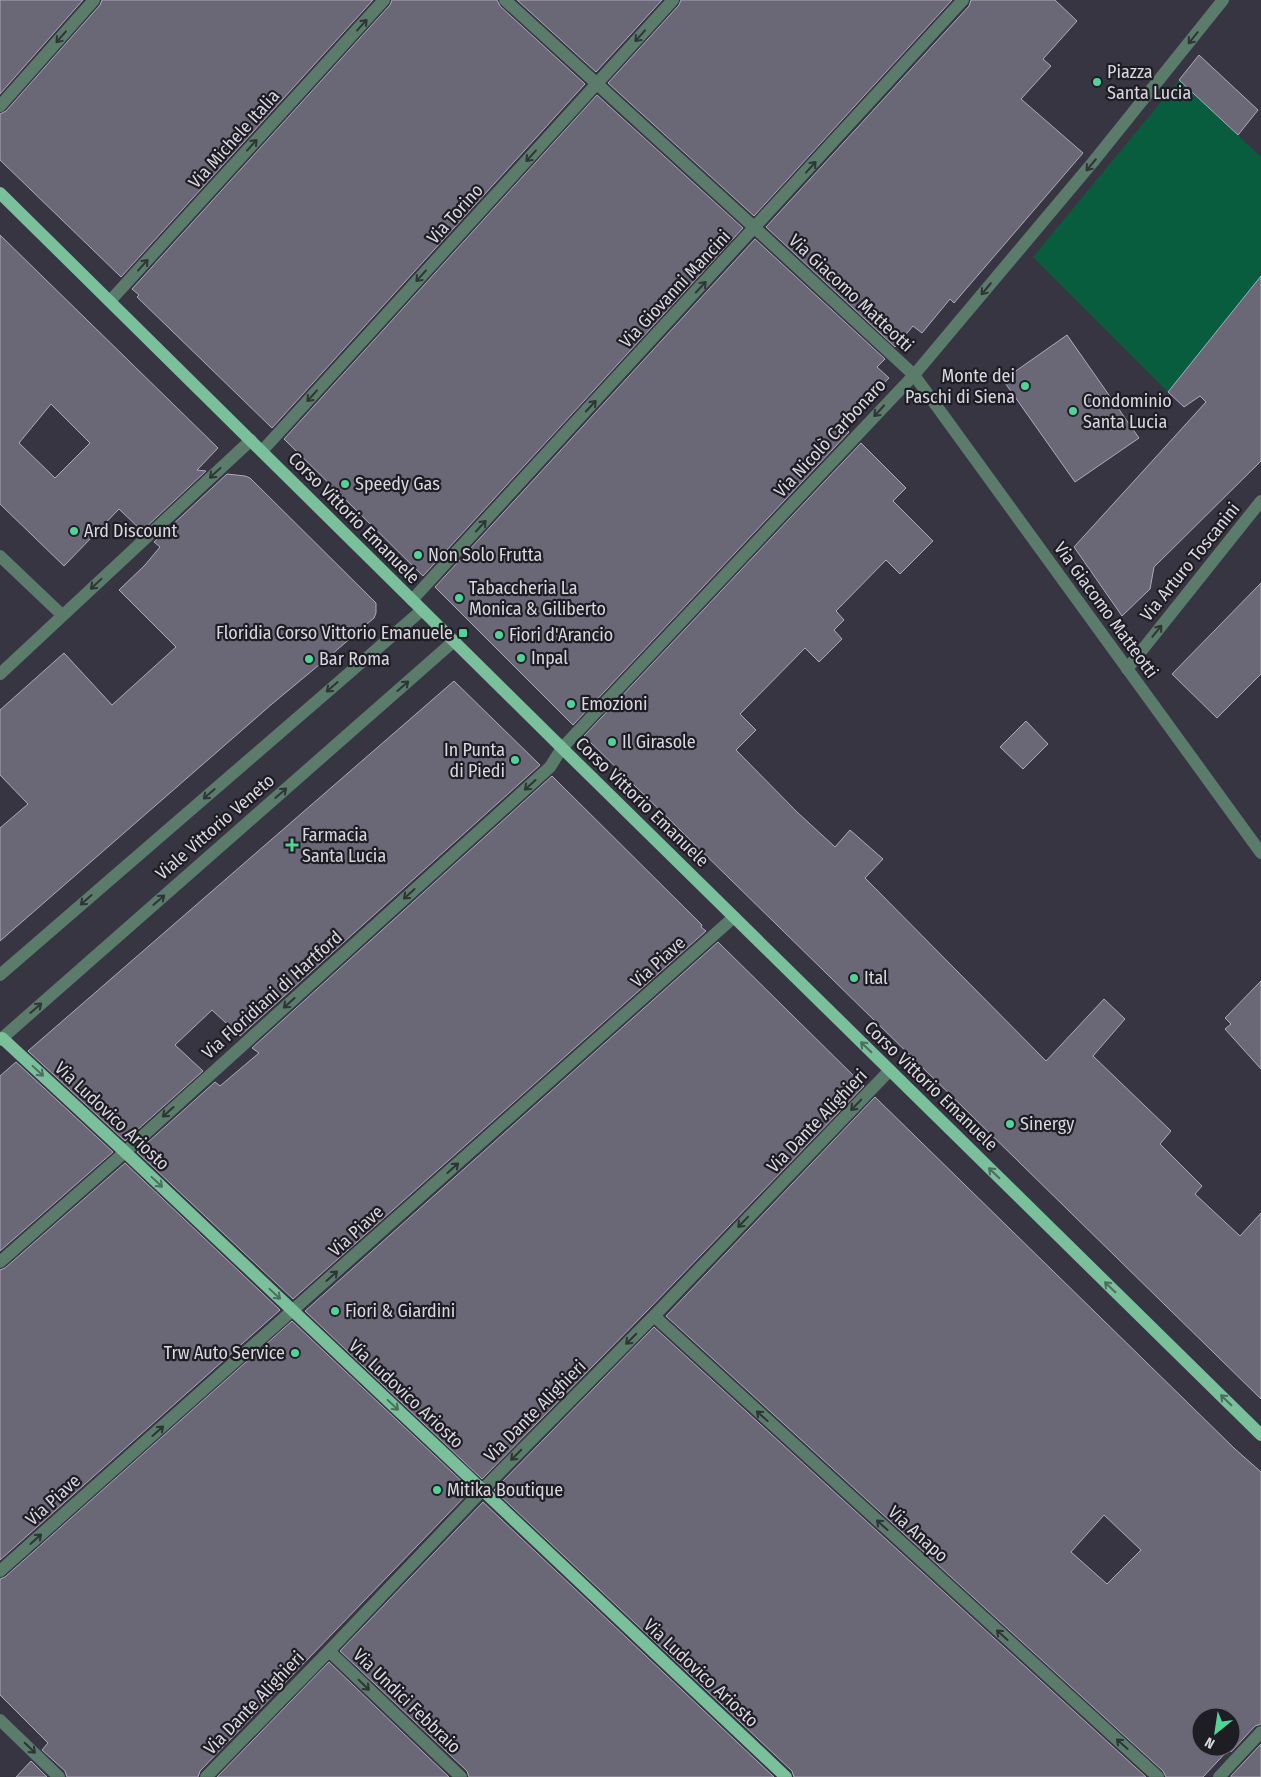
<svg xmlns="http://www.w3.org/2000/svg" width="1261" height="1777" font-family="'Fira Sans Condensed',sans-serif">
<style>
.green{fill:#075d3d}
.building{fill:#6a6777;stroke:#aeaabb;fill-rule:evenodd}
.lines{fill:none;stroke-linecap:round;stroke-linejoin:round}
.minor{stroke:#5b7c6a;stroke-width:12}
.major{stroke:#79c09b;stroke-width:12}
.oneway{stroke:#2e3536}
.oneway2{stroke:#4c6e60}
.poi-dot{fill:#51d398;stroke:#1f1d24;stroke-width:2}
.labels{text-anchor:middle;dominant-baseline:central;stroke-width:4.5;stroke-linejoin:round;paint-order:stroke}
.poi-label{font-size:18px;fill:#d9d7e0;stroke:#1f1d24;text-anchor:start}
.street-label{font-size:18px;fill:#d9d7e0;stroke:#1f1d24}
</style>
<rect width="100%" height="100%" fill="#383543"/>
<!-- green -->
<polygon class="green" points="1179,80 1261,157 1261,276 1168,392 1033,257"/>
<!-- building -->
<g class="building">
<polygon points="0,0 83,0 0,94"/>
<polygon points="102,0 373,0 121,277 0,160 0,114 6,111 100,5"/>
<polygon points="392,0 497,0 500,6 585,84 272,428 137,297 139,295 132,289 390,5"/>
<polygon points="517,0 662,0 596,72"/>
<polygon points="681,0 952,0 754,216 608,83 679,5"/>
<polygon points="971,0 1055,0 1077,21 1043,59 1051,66 1021,99 1083,153 954,303 950,299 922,333 913,326 895,347 766,227 969,6"/>
<polygon points="1199,55 1258,110 1238,135 1179,80"/>
<polygon points="597,95 743,228 423,576 284,439"/>
<path d="M0,235L218,448L197,470L206,471L142,531L119,509L64,566L0,504ZM51,404L90,443L55,478L19,443Z"/>
<polygon points="755,239 885,359 877,367 889,378 843,426 849,432 573,725 435,587"/>
<polygon points="1261,276 1261,461 1154,567 1150,589 1122,616 1074,547 1206,402 1200,396 1184,407 1168,392"/>
<polygon points="1067,335 1139,438 1075,482 1003,380"/>
<polygon points="861,443 906,488 893,501 933,541 900,574 886,560 836,611 844,620 834,630 842,639 819,662 805,648 740,714 756,730 736,750 797,812 835,847 850,830 883,859 865,878 1046,1061 1104,999 1125,1019 1093,1056 1171,1131 1160,1144 1202,1186 1195,1194 1240,1236 1261,1213 1261,1399 584,736"/>
<polygon points="227,474 245,476 250,478 376,603 376,613 374,618 331,655 272,704 0,941 0,828 28,804 0,775 0,710 64,653 112,705 176,647 119,590 145,565 160,547 154,542"/>
<polygon points="1261,583 1261,674 1217,718 1172,674"/>
<polygon points="454,681 540,765 240,1036 212,1010 175,1045 203,1071 125,1141 28,1051"/>
<polygon points="1026,721 1048,744 1023,769 1000,747"/>
<polygon points="552,776 702,925 701,927 706,931 293,1299 137,1152 215,1082 220,1086 259,1053 252,1048"/>
<polygon points="718,942 864,1086 648,1310 482,1479 305,1311"/>
<polygon points="1261,981 1261,1069 1225,1029 1231,1024 1225,1018"/>
<polygon points="16,1062 113,1152 0,1251 0,1076"/>
<path d="M875,1097L1235,1449L1261,1472V1724L1255,1726L1231,1752V1717H1201V1747H1231L1203,1777H1166L1163,1771L666,1316ZM1104,1515L1141,1550L1107,1584L1071,1552Z"/>
<polygon points="125,1163 280,1310 0,1560 0,1270 5,1268"/>
<polygon points="292,1321 471,1490 200,1771 198,1777 67,1777 65,1771 42,1750 48,1743 0,1695 0,1579 5,1577"/>
<polygon points="654,1327 1146,1777 794,1777 792,1771 494,1490"/>
<polygon points="483,1502 774,1777 469,1777 467,1771 340,1651"/>
<polygon points="329,1662 449,1777 217,1777"/>
<polygon points="1261,1744 1261,1777 1231,1777 1231,1776"/>
<polygon points="31,1761 47,1777 16,1777"/>
</g>
<g class="lines">
<!-- minor -->
<g class="minor">
<polyline points="505,0 755,228 914,375 1261,853"/>
<polyline points="0,106 94,0"/>
<polyline points="110,301 384,0"/>
<polyline points="262,451 673,0"/>
<polyline points="0,556 62,615"/>
<polyline points="412,600 963,0"/>
<polyline points="1127,669 1261,501"/>
<polyline points="0,674 251,440"/>
<polyline points="0,975 422,610"/>
<polyline points="0,1040 454,641"/>
<polyline points="0,1262 125,1152 550,767 562,748 914,375 1093,162 1223,0"/>
<polyline points="654,1316 1158,1777"/>
<polyline points="0,1571 734,917"/>
<polyline points="329,1651 461,1777"/>
<polyline points="0,1720 59,1777"/>
<polyline points="206,1777 329,1651 495,1477 654,1316 890,1070"/>
<polyline points="1219,1777 1261,1732"/>
</g>
<!-- major -->
<g class="major">
<polyline points="0,193 562,748 1261,1435"/>
<polyline points="0,1039 2,1038 125,1152 786,1777"/>
</g>
</g>
<!-- one-way arrows -->
<defs><path id="oneway-shaft" d="M-6 0H5M1.5-3L5.5 0L1.5 3" fill="none" stroke-width="1.6" stroke-linecap="round" stroke-linejoin="round" transform="scale(1.25)"/></defs>
<g class="oneway">
<use href="#oneway-shaft" transform="translate(362 25) rotate(-48)"/>
<use href="#oneway-shaft" transform="translate(640 36) rotate(132)"/>
<use href="#oneway-shaft" transform="translate(61 37) rotate(131)"/>
<use href="#oneway-shaft" transform="translate(1193 38) rotate(129)"/>
<use href="#oneway-shaft" transform="translate(252 145) rotate(-48)"/>
<use href="#oneway-shaft" transform="translate(531 156) rotate(132)"/>
<use href="#oneway-shaft" transform="translate(1091 165) rotate(130)"/>
<use href="#oneway-shaft" transform="translate(811 167) rotate(-48)"/>
<use href="#oneway-shaft" transform="translate(143 265) rotate(-48)"/>
<use href="#oneway-shaft" transform="translate(421 276) rotate(132)"/>
<use href="#oneway-shaft" transform="translate(701 287) rotate(-47)"/>
<use href="#oneway-shaft" transform="translate(986 289) rotate(130)"/>
<use href="#oneway-shaft" transform="translate(312 396) rotate(132)"/>
<use href="#oneway-shaft" transform="translate(591 406) rotate(-47)"/>
<use href="#oneway-shaft" transform="translate(879 411) rotate(133)"/>
<use href="#oneway-shaft" transform="translate(215 473) rotate(137)"/>
<use href="#oneway-shaft" transform="translate(481 526) rotate(-47)"/>
<use href="#oneway-shaft" transform="translate(96 584) rotate(137)"/>
<use href="#oneway-shaft" transform="translate(1157 631) rotate(-51)"/>
<use href="#oneway-shaft" transform="translate(403 686) rotate(-41)"/>
<use href="#oneway-shaft" transform="translate(332 687) rotate(139)"/>
<use href="#oneway-shaft" transform="translate(530 785) rotate(138)"/>
<use href="#oneway-shaft" transform="translate(281 793) rotate(-41)"/>
<use href="#oneway-shaft" transform="translate(209 794) rotate(139)"/>
<use href="#oneway-shaft" transform="translate(409 894) rotate(138)"/>
<use href="#oneway-shaft" transform="translate(86 900) rotate(139)"/>
<use href="#oneway-shaft" transform="translate(159 900) rotate(-41)"/>
<use href="#oneway-shaft" transform="translate(289 1003) rotate(138)"/>
<use href="#oneway-shaft" transform="translate(36 1008) rotate(-41)"/>
<use href="#oneway-shaft" transform="translate(856 1105) rotate(134)"/>
<use href="#oneway-shaft" transform="translate(168 1112) rotate(138)"/>
<use href="#oneway-shaft" transform="translate(453 1168) rotate(-42)"/>
<use href="#oneway-shaft" transform="translate(743 1222) rotate(134)"/>
<use href="#oneway-shaft" transform="translate(332 1276) rotate(-42)"/>
<use href="#oneway-shaft" transform="translate(631 1339) rotate(135)"/>
<use href="#oneway-shaft" transform="translate(762 1416) rotate(-138)"/>
<use href="#oneway-shaft" transform="translate(158 1431) rotate(-42)"/>
<use href="#oneway-shaft" transform="translate(516 1455) rotate(135)"/>
<use href="#oneway-shaft" transform="translate(882 1525) rotate(-138)"/>
<use href="#oneway-shaft" transform="translate(36 1539) rotate(-42)"/>
<use href="#oneway-shaft" transform="translate(1002 1635) rotate(-138)"/>
<use href="#oneway-shaft" transform="translate(364 1685) rotate(44)"/>
<use href="#oneway-shaft" transform="translate(1122 1744) rotate(-138)"/>
<use href="#oneway-shaft" transform="translate(30 1748) rotate(44)"/>
</g>
<g class="oneway2">
<use href="#oneway-shaft" transform="translate(866 1047) rotate(-136)"/>
<use href="#oneway-shaft" transform="translate(38 1071) rotate(43)"/>
<use href="#oneway-shaft" transform="translate(994 1173) rotate(-136)"/>
<use href="#oneway-shaft" transform="translate(157 1182) rotate(43)"/>
<use href="#oneway-shaft" transform="translate(1110 1287) rotate(-136)"/>
<use href="#oneway-shaft" transform="translate(275 1294) rotate(43)"/>
<use href="#oneway-shaft" transform="translate(1226 1400) rotate(-136)"/>
<use href="#oneway-shaft" transform="translate(393 1405) rotate(43)"/>
</g>
<!-- markers -->
<g class="poi-dot">
<circle cx="1097" cy="82" r="5"/>
<circle cx="1025" cy="386" r="5"/>
<circle cx="1073" cy="411" r="5"/>
<circle cx="345" cy="484" r="5"/>
<circle cx="74" cy="531" r="5"/>
<circle cx="418" cy="555" r="5"/>
<circle cx="459" cy="598" r="5"/>
<rect x="458" y="628" width="10" height="10" rx="2.5"/>
<circle cx="499" cy="635" r="5"/>
<circle cx="521" cy="658" r="5"/>
<circle cx="309" cy="659" r="5"/>
<circle cx="571" cy="704" r="5"/>
<circle cx="612" cy="742" r="5"/>
<circle cx="515" cy="760" r="5"/>
<path d="M289.5 837.5h5v5h5v5h-5v5h-5v-5h-5v-5h5z"/>
<circle cx="854" cy="978" r="5"/>
<circle cx="1010" cy="1124" r="5"/>
<circle cx="335" cy="1311" r="5"/>
<circle cx="295" cy="1353" r="5"/>
<circle cx="437" cy="1490" r="5"/>
</g>
<g class="labels">
<!-- poi labels -->
<g class="poi-label">
<text x="1107" y="72">Piazza<tspan x="1107" dy="21">Santa Lucia</tspan></text>
<text x="1015" y="376" text-anchor="end">Monte dei<tspan x="1015" dy="21">Paschi di Siena</tspan></text>
<text x="1083" y="401">Condominio<tspan x="1083" dy="21">Santa Lucia</tspan></text>
<text x="355" y="484">Speedy Gas</text>
<text x="84" y="531">Ard Discount</text>
<text x="428" y="555">Non Solo Frutta</text>
<text x="469" y="588">Tabaccheria La<tspan x="469" dy="21">Monica &amp; Giliberto</tspan></text>
<text x="453" y="633" text-anchor="end">Floridia Corso Vittorio Emanuele</text>
<text x="509" y="635">Fiori d'Arancio</text>
<text x="531" y="658">Inpal</text>
<text x="319" y="659">Bar Roma</text>
<text x="581" y="704">Emozioni</text>
<text x="622" y="742">Il Girasole</text>
<text x="505" y="750" text-anchor="end">In Punta<tspan x="505" dy="21">di Piedi</tspan></text>
<text x="302" y="835">Farmacia<tspan x="302" dy="21">Santa Lucia</tspan></text>
<text x="864" y="978">Ital</text>
<text x="1020" y="1124">Sinergy</text>
<text x="345" y="1311">Fiori &amp; Giardini</text>
<text x="285" y="1353" text-anchor="end">Trw Auto Service</text>
<text x="447" y="1490">Mitika Boutique</text>
</g>
<!-- street labels -->
<g class="street-label">
<text transform="translate(234 139) rotate(-48)">Via Michele Italia</text>
<text transform="translate(455 214) rotate(-48)">Via Torino</text>
<text transform="translate(675 289) rotate(-47)">Via Giovanni Mancini</text>
<text transform="translate(851 293) rotate(43)">Via Giacomo Matteotti</text>
<text transform="translate(830 438) rotate(-47)">Via Nicolò Carbonaro</text>
<text transform="translate(354 518) rotate(45)">Corso Vittorio Emanuele</text>
<text transform="translate(1190 562) rotate(-51)">Via Arturo Toscanini</text>
<text transform="translate(1106 610) rotate(54)">Via Giacomo Matteotti</text>
<text transform="translate(642 802) rotate(44)">Corso Vittorio Emanuele</text>
<text transform="translate(215 827) rotate(-41)">Viale Vittorio Veneto</text>
<text transform="translate(658 962) rotate(-42)">Via Piave</text>
<text transform="translate(272 995) rotate(-42)">Via Floridiani di Hartford</text>
<text transform="translate(931 1086) rotate(44)">Corso Vittorio Emanuele</text>
<text transform="translate(112 1116) rotate(43)">Via Ludovico Ariosto</text>
<text transform="translate(817 1121) rotate(-46)">Via Dante Alighieri</text>
<text transform="translate(356 1231) rotate(-42)">Via Piave</text>
<text transform="translate(406 1394) rotate(43)">Via Ludovico Ariosto</text>
<text transform="translate(535 1411) rotate(-45)">Via Dante Alighieri</text>
<text transform="translate(53 1500) rotate(-42)">Via Piave</text>
<text transform="translate(918 1534) rotate(42)">Via Anapo</text>
<text transform="translate(701 1673) rotate(43)">Via Ludovico Ariosto</text>
<text transform="translate(407 1701) rotate(44)">Via Undici Febbraio</text>
<text transform="translate(254 1703) rotate(-46)">Via Dante Alighieri</text>
</g>
</g>
<!-- north arrow -->
<g transform="translate(1216 1732) rotate(210)"><circle r="24" fill="#1f1d24" stroke="#69676f"/>
<path d="M0-4L9 19L0 12L-9 19Z" fill="#51d398"/>
<text y="-8" font-size="14" font-weight="bold" text-anchor="middle" fill="#d9d7e0">N</text>
</g>
</svg>
